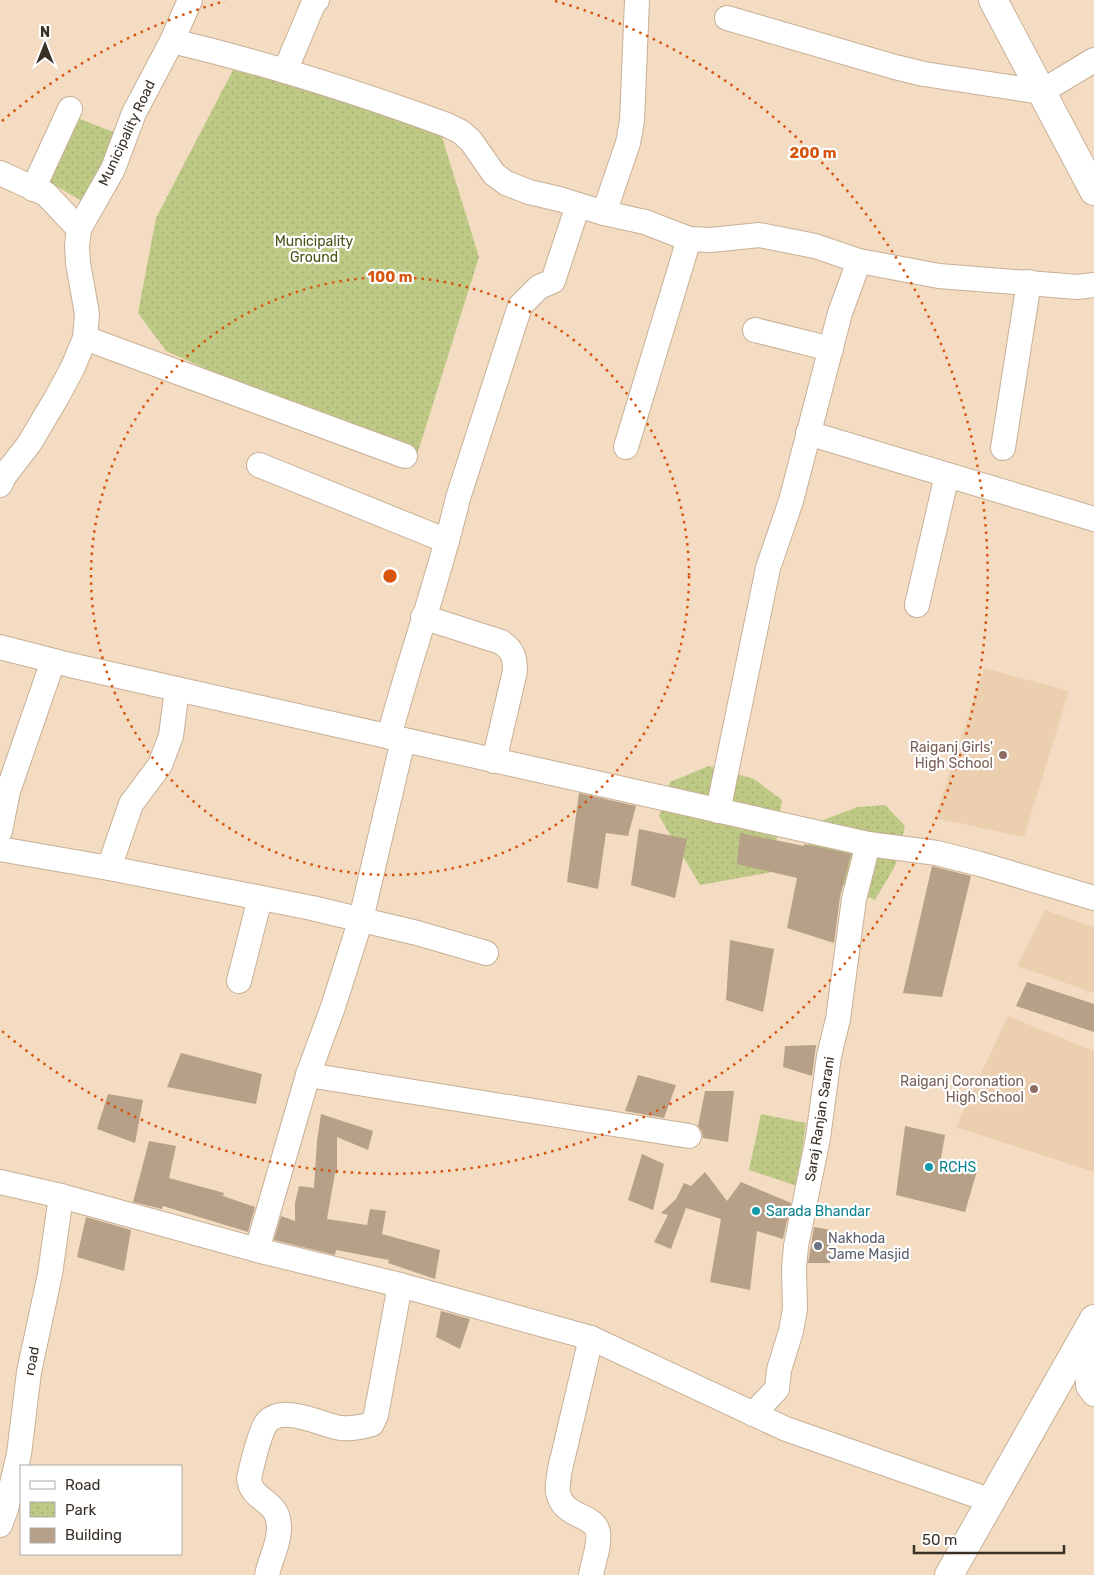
<svg xmlns="http://www.w3.org/2000/svg" width="1094" height="1575" font-family="Rubik,sans-serif">
<style>
.built{fill:#ebcfaf}
.park{fill:url(#park-dots)}
.building{fill:#b6a087}
.lines{fill:none;stroke-linecap:round;stroke-linejoin:round}
.minor-casing{stroke:#c7b097;stroke-width:26}
.primary-casing{stroke:#c7b097;stroke-width:30}
.minor{stroke:#fff;stroke-width:24}
.primary{stroke:#fff;stroke-width:28}
.ring{fill:none;stroke:#d6550f;stroke-width:2.5;stroke-dasharray:2.5 5}
.education-dot{fill:#8d6e63;stroke:#fff;stroke-width:2}
.culture-dot{fill:#0f9aa8;stroke:#fff;stroke-width:2}
.worship-dot{fill:#6b7280;stroke:#fff;stroke-width:2}
.labels{text-anchor:middle;dominant-baseline:central;stroke-width:4.5;stroke-linejoin:round;paint-order:stroke}
.street-label{font-size:14px;fill:#393026;stroke:#fff}
.park-label{font-size:14px;fill:#4b5316;stroke:#fff}
.education-label{font-size:14px;fill:#785e54;stroke:#fff;text-anchor:end}
.culture-label{font-size:14px;fill:#0d838f;stroke:#fff;text-anchor:start}
.worship-label{font-size:14px;fill:#5b616d;stroke:#fff;text-anchor:start}
.centre{fill:#d6550f;stroke:#fff;stroke-width:2.5}
.ring-label{font-size:15px;text-anchor:middle;font-weight:bold;fill:#d6550f;stroke:#fff;stroke-width:4.5;stroke-linejoin:round;paint-order:stroke}
</style>
<defs>
<pattern id="park-dots" width="8" height="8" patternUnits="userSpaceOnUse" patternTransform="scale(1.25)"><rect width="8" height="8" fill="#bdc985"/><path d="M2 2h.1M6 6h.1" fill="none" stroke="#a3ad73" stroke-width="1.8" stroke-linecap="round"/></pattern>
</defs>
<rect width="100%" height="100%" fill="#f3dcc2"/>
<!-- built -->
<g class="built">
<polygon points="984,668 1069,691 1024,837 935,818"/>
<polygon points="1045,910 1094,927 1094,993 1017,966"/>
<polygon points="1008,1016 1094,1051 1094,1172 956,1127"/>
</g>
<!-- park -->
<g class="park">
<polygon points="233,70 438,124 479,257 415,461 166,351 138,313 156,218"/>
<polygon points="75,117 121,135 82,201 44,179"/>
<polygon points="709,766 754,779 782,800 772,872 700,885 659,816 670,782"/>
<polygon points="885,805 905,826 895,866 875,900 821,875 802,857 823,820 858,807"/>
<polygon points="761,1114 806,1123 797,1186 749,1170"/>
</g>
<!-- building -->
<g class="building">
<polygon points="579,793 636,806 628,836 606,833 598,889 567,882"/>
<polygon points="639,829 687,839 675,898 631,885"/>
<polygon points="740,833 804,846 804,844 851,854 840,897 834,943 787,928 797,878 737,864"/>
<polygon points="932,866 971,876 942,997 903,993"/>
<polygon points="730,940 774,949 763,1012 726,1000"/>
<polygon points="1027,982 1094,1004 1094,1032 1016,1006"/>
<polygon points="816,1045 812,1076 783,1067 785,1046"/>
<polygon points="181,1053 262,1074 256,1104 167,1087"/>
<polygon points="638,1075 676,1085 664,1118 625,1111"/>
<polygon points="705,1091 734,1091 728,1142 703,1138 702,1132 698,1126"/>
<polygon points="108,1094 143,1100 135,1143 97,1129"/>
<polygon points="321,1114 373,1131 368,1150 337,1137 337,1174 335,1173 327,1219 367,1225 370,1209 386,1211 382,1234 440,1250 435,1279 388,1263 389,1260 336,1250 335,1255 274,1240 281,1216 295,1221 295,1203 299,1186 314,1188 317,1141"/>
<polygon points="905,1126 945,1135 940,1164 977,1171 965,1212 896,1195"/>
<polygon points="149,1141 176,1146 169,1178 224,1193 223,1196 255,1207 248,1232 163,1206 162,1209 133,1202"/>
<polygon points="642,1154 664,1164 653,1210 628,1200"/>
<polygon points="705,1172 727,1201 741,1182 791,1203 783,1239 757,1231 750,1290 710,1282 721,1219 686,1208 671,1249 654,1242 668,1215 661,1213 676,1199 684,1183 691,1186"/>
<polygon points="86,1217 131,1230 124,1271 77,1257"/>
<polygon points="814,1227 831,1230 830,1263 808,1263"/>
<polygon points="441,1311 470,1319 460,1349 436,1337"/>
</g>
<g class="lines">
<defs>
<g id="minor">
<polyline points="727,18 895,67 924,74 1041,92 1094,60"/>
<path d="M172,41C266,63 357,92 447,125L461,132L471,141L494,174L506,183L529,192L559,199L604,213L645,222L689,239L711,240L759,235L815,246L859,261L939,276L1078,287L1094,285"/>
<polyline points="285,71 314,2 317,0"/>
<polyline points="0,173 46,194 79,229"/>
<polyline points="33,189 70,109"/>
<polyline points="604,213 628,143 632,121 637,0"/>
<polyline points="755,330 831,349"/>
<polyline points="85,338 405,456"/>
<polyline points="808,433 1094,519"/>
<polyline points="626,447 689,239"/>
<polyline points="1003,448 1029,282"/>
<polyline points="259,465 447,541"/>
<polyline points="0,485 5,475 29,444 57,397 73,367 85,338 87,314 78,263 77,246 79,229 113,169 134,113 172,41 190,0"/>
<polyline points="917,605 947,475"/>
<path d="M423,617L501,642C513,650 515,657 515,671L494,761"/>
<polyline points="0,647 70,665 868,844 937,853 980,864 1094,898"/>
<path d="M389,737C410,657 439,579 458,498L520,306L539,287L553,281L578,205"/>
<polyline points="718,811 768,568 791,501 840,313 859,261"/>
<polyline points="0,831 8,791 53,661"/>
<polyline points="0,849 109,868 312,908 417,933 486,953"/>
<polyline points="109,868 131,804 160,765 171,736 177,689"/>
<polyline points="239,981 260,898"/>
<polyline points="308,1075 689,1136"/>
<polyline points="0,1182 61,1196 257,1250 400,1285 591,1338 786,1429 992,1501"/>
<polyline points="257,1250 308,1075 333,1007 361,919 403,740"/>
<polyline points="1088,1330 1088,1386 1094,1394"/>
<path d="M591,1338L560,1469C559,1476 557,1485 558,1492C562,1518 596,1514 598,1533C600,1546 593,1562 591,1575"/>
<polyline points="753,1414 777,1389 779,1370 791,1331 795,1309 794,1268 796,1246 818,1138 829,1056 838,1019 854,899 868,844"/>
<polyline points="0,1525 6,1509 19,1454 29,1372 50,1274 61,1196"/>
<path d="M267,1575C270,1560 279,1544 279,1529C280,1498 251,1503 249,1478C252,1465 260,1431 267,1422C284,1404 321,1425 341,1428C352,1429 362,1427 372,1424L376,1415L400,1285"/>
</g>
<g id="primary">
<polyline points="993,0 1094,191"/>
<polyline points="949,1575 1094,1319"/>
</g>
</defs>
<!-- minor casing -->
<use href="#minor" class="minor-casing"/>
<!-- primary casing -->
<use href="#primary" class="primary-casing"/>
<!-- minor -->
<use href="#minor" class="minor"/>
<!-- primary -->
<use href="#primary" class="primary"/>
</g>
<!-- distance rings -->
<g class="ring">
<circle cx="390" cy="576" r="299"/>
<path d="M2 121A598 598 0 0 1 225 1M555 1A598 598 0 1 1 2 1031"/>
</g>
<!-- markers -->
<g class="education-dot">
<circle cx="1003" cy="755" r="5"/>
<circle cx="1034" cy="1089" r="5"/>
</g>
<g class="culture-dot">
<circle cx="929" cy="1167" r="5"/>
<circle cx="756" cy="1211" r="5"/>
</g>
<circle class="worship-dot" cx="818" cy="1246" r="5"/>
<g class="labels">
<!-- street labels -->
<g class="street-label">
<text transform="translate(127 133) rotate(-65)">Municipality Road</text>
<text transform="translate(820 1119) rotate(-81)">Saraj Ranjan Sarani</text>
<text transform="translate(32 1361) rotate(-79)">road</text>
</g>
<!-- park labels -->
<g class="park-label">
<text x="314" y="241">Municipality<tspan x="314" dy="16">Ground</tspan></text>
</g>
<!-- education labels -->
<g class="education-label">
<text x="993" y="747">Raiganj Girls'<tspan x="993" dy="16">High School</tspan></text>
<text x="1024" y="1081">Raiganj Coronation<tspan x="1024" dy="16">High School</tspan></text>
</g>
<!-- culture labels -->
<g class="culture-label">
<text x="939" y="1167">RCHS</text>
<text x="766" y="1211">Sarada Bhandar</text>
</g>
<!-- worship labels -->
<g class="worship-label">
<text x="828" y="1238">Nakhoda<tspan x="828" dy="16">Jame Masjid</tspan></text>
</g>
</g>
<circle cx="390" cy="576" r="8" class="centre"/>
<g class="ring-label">
<text x="813" y="158">200 m</text>
<text x="390" y="282">100 m</text>
</g>
<!-- legend -->
<rect x="20" y="1465" width="162" height="90" fill="#ffffff" stroke="#b0aca8"/>
<rect x="30" y="1481" width="25" height="8" fill="#ffffff" stroke="#b0aca8"/>
<text x="65" y="1490" font-size="15" fill="#393026">Road</text>
<rect x="30" y="1502" width="25" height="15" fill="url(#park-dots)" stroke="#b0aca8"/>
<text x="65" y="1515" font-size="15" fill="#393026">Park</text>
<rect x="30" y="1528" width="25" height="15" fill="#b6a087" stroke="#b0aca8"/>
<text x="65" y="1540" font-size="15" fill="#393026">Building</text>
<!-- north arrow -->
<g transform="translate(45 45)" stroke="#ffffff" stroke-width="4" paint-order="stroke">
<path d="M0-4L9 19L0 12L-9 19Z" fill="#393026"/>
<text y="-8" font-size="14" font-weight="bold" text-anchor="middle" fill="#393026">N</text>
</g>
<!-- scale -->
<path d="M914 1545v8h150v-8" fill="none" stroke="#393026" stroke-width="2.5"/>
<text x="922" y="1545" font-size="15" fill="#393026" stroke="#ffffff" stroke-width="4" paint-order="stroke">50 m</text>
</svg>
